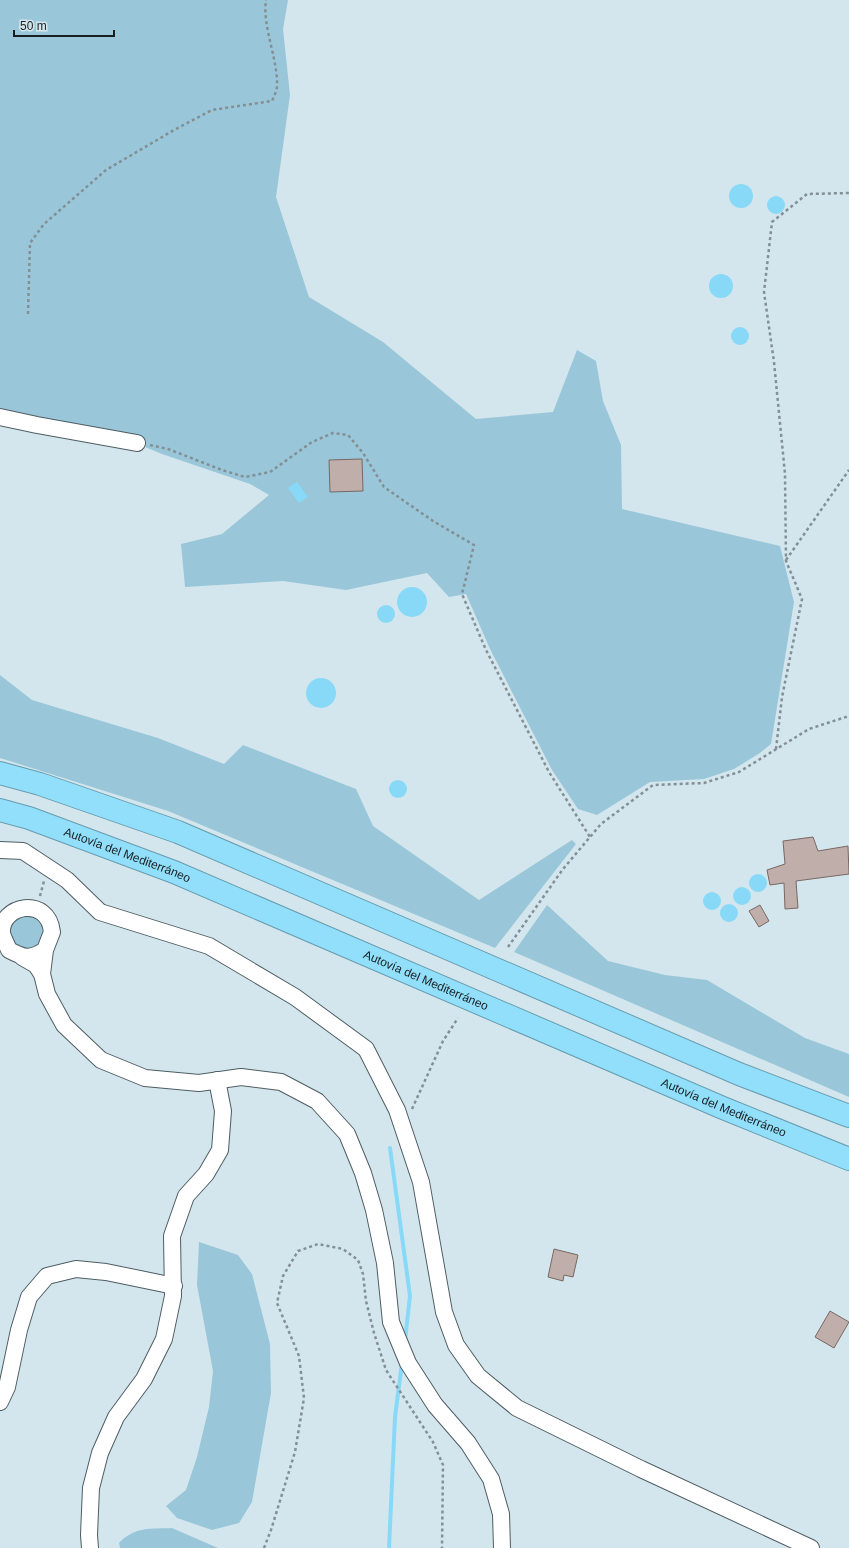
<svg xmlns="http://www.w3.org/2000/svg" width="849" height="1548" font-family="Arial,sans-serif">
<style>
.green{fill:#99c7d9}
.water{fill:#87d9f7}
.lines{fill:none;stroke-linecap:round;stroke-linejoin:round}
.stream{stroke:#87d9f7;stroke-width:4}
.building{fill:#bfaea9;stroke:#786863}
.minor-casing{stroke:#4e5d63;stroke-width:18}
.highway-casing{stroke:#679caf;stroke-width:24}
.path{stroke:#828f94;stroke-width:2.5;stroke-dasharray:3 3;stroke-linecap:butt}
.minor{stroke:#fff;stroke-width:16}
.highway{stroke:#92dffb;stroke-width:22}
.labels{text-anchor:middle;dominant-baseline:central;stroke-width:3;stroke-linejoin:round;paint-order:stroke}
.street-label{font-size:12px;fill:#181f21;stroke:#d4e6ed}
</style>
<rect width="100%" height="100%" fill="#d4e6ed"/>
<!-- green -->
<g class="green">
<polygon points="0,0 288,0 283,29 290,95 276,197 309,297 383,342 476,419 553,412 577,350 596,361 603,401 621,445 622,509 780,546 794,602 771,744 760,753 734,769 704,779 650,782 597,815 578,809 552,770 490,649 466,594 449,597 427,573 346,590 283,581 185,587 181,544 222,534 269,495 250,484 162,454 111,433 0,413"/>
<polygon points="0,675 32,700 158,738 224,764 243,745 356,789 373,826 479,900 572,840 576,844 495,948 168,811 0,758"/>
<polygon points="547,905 608,961 665,975 707,980 805,1038 849,1054 849,1097 514,952"/>
<path d="M23,915C50,918 51,947 24,951L10,942V925Z"/>
<polygon points="199,1242 238,1255 252,1274 270,1344 271,1393 252,1502 239,1523 212,1530 177,1518 166,1506 186,1490 197,1457 209,1407 213,1371 197,1285"/>
<path d="M172,1528L218,1548H120L119,1543C135,1526 151,1529 172,1528Z"/>
</g>
<!-- water -->
<g class="water">
<circle cx="741" cy="196" r="12"/>
<circle cx="776" cy="205" r="9"/>
<circle cx="721" cy="286" r="12"/>
<circle cx="740" cy="336" r="9"/>
<polygon points="297,482 308,497 299,503 288,488"/>
<circle cx="412" cy="602" r="15"/>
<circle cx="386" cy="614" r="9"/>
<circle cx="321" cy="693" r="15"/>
<circle cx="398" cy="789" r="9"/>
<circle cx="758" cy="883" r="9"/>
<circle cx="742" cy="896" r="9"/>
<circle cx="712" cy="901" r="9"/>
<circle cx="729" cy="913" r="9"/>
</g>
<g class="lines">
<!-- stream -->
<g class="stream">
<polyline points="390,1148 410,1296 405,1340"/>
<polyline points="389,1548 395,1417 402,1363"/>
</g>
</g>
<!-- building -->
<g class="building">
<polygon points="362,459 363,491 330,492 329,460"/>
<polygon points="813,837 818,851 848,846 849,874 796,881 798,908 785,909 784,883 770,885 767,870 785,864 783,841"/>
<polygon points="760,905 769,921 759,927 749,911"/>
<polygon points="554,1249 578,1255 573,1277 564,1275 563,1281 548,1277"/>
<polygon points="830,1311 849,1322 834,1348 815,1337"/>
</g>
<g class="lines">
<defs>
<g id="minor">
<polyline points="0,417 37,425 137,443"/>
<polyline points="0,850 23,851 67,880 100,912 209,946 295,997 366,1049 397,1110 421,1182 444,1312 456,1345 478,1376 517,1408 641,1469 811,1548"/>
<polyline points="22,957 36,965 42,974 47,994 64,1025 101,1060 145,1078 199,1083 241,1077 281,1082 317,1101 347,1134 363,1173 374,1210 385,1263 391,1322 408,1363 435,1405 468,1443 491,1479 501,1514 502,1548"/>
<path d="M42,974L45,950L52,932C48,895 0,905 2,933C3,938 7,945 9,950C24,958 30,960 45,950"/>
<polyline points="0,1402 7,1387 19,1330 29,1297 47,1276 76,1269 106,1272 174,1286"/>
<polyline points="90,1548 89,1535 91,1488 100,1453 116,1417 144,1379 164,1339 173,1296 172,1236 186,1196 206,1174 220,1150 223,1111 217,1080"/>
</g>
<g id="highway">
<polyline points="0,773 40,784 178,832 739,1074 849,1116"/>
<path id="s1" d="M0,810L29,818L174,872L723,1108L849,1159"/>
</g>
</defs>
<!-- minor casing -->
<use href="#minor" class="minor-casing"/>
<!-- highway casing -->
<use href="#highway" class="highway-casing"/>
<!-- path -->
<g class="path">
<path d="M28,314L30,243L44,224L106,170L174,130L212,110L272,101C274,96 277,91 277,86C278,59 262,26 266,0"/>
<polyline points="150,445 168,449 222,470 245,477 270,472 312,442 333,433 348,435 363,453 384,487 433,521 474,545 462,594 486,650 549,772 590,837"/>
<polyline points="786,560 849,470"/>
<polyline points="776,749 782,697 802,599 786,561 785,474 774,362 764,292 772,222 807,194 849,193"/>
<polyline points="40,896 44,881"/>
<polyline points="508,947 563,869 601,824 653,785 704,783 739,772 809,729 849,716"/>
<polyline points="412,1109 443,1041 458,1018"/>
<polyline points="264,1548 271,1530 295,1452 304,1398 299,1356 277,1303 283,1276 298,1251 318,1244 343,1249 358,1260 363,1274 366,1301 374,1333 386,1370 433,1442 443,1465 442,1548"/>
</g>
<!-- minor -->
<use href="#minor" class="minor"/>
<!-- highway -->
<use href="#highway" class="highway"/>
</g>
<g class="labels">
<!-- street labels -->
<g class="street-label">
<text stroke="none"><textPath href="#s1" startOffset="135">Autovía del Mediterráneo</textPath></text>
<text stroke="none"><textPath href="#s1" startOffset="459">Autovía del Mediterráneo</textPath></text>
<text stroke="none"><textPath href="#s1" startOffset="783">Autovía del Mediterráneo</textPath></text>
</g>
</g>
<!-- scale -->
<path d="M14 30v6h100v-6" fill="none" stroke="#181f21" stroke-width="2"/>
<text x="20" y="30" font-size="12" fill="#181f21" stroke="#d4e6ed" stroke-width="3" paint-order="stroke">50 m</text>
</svg>
